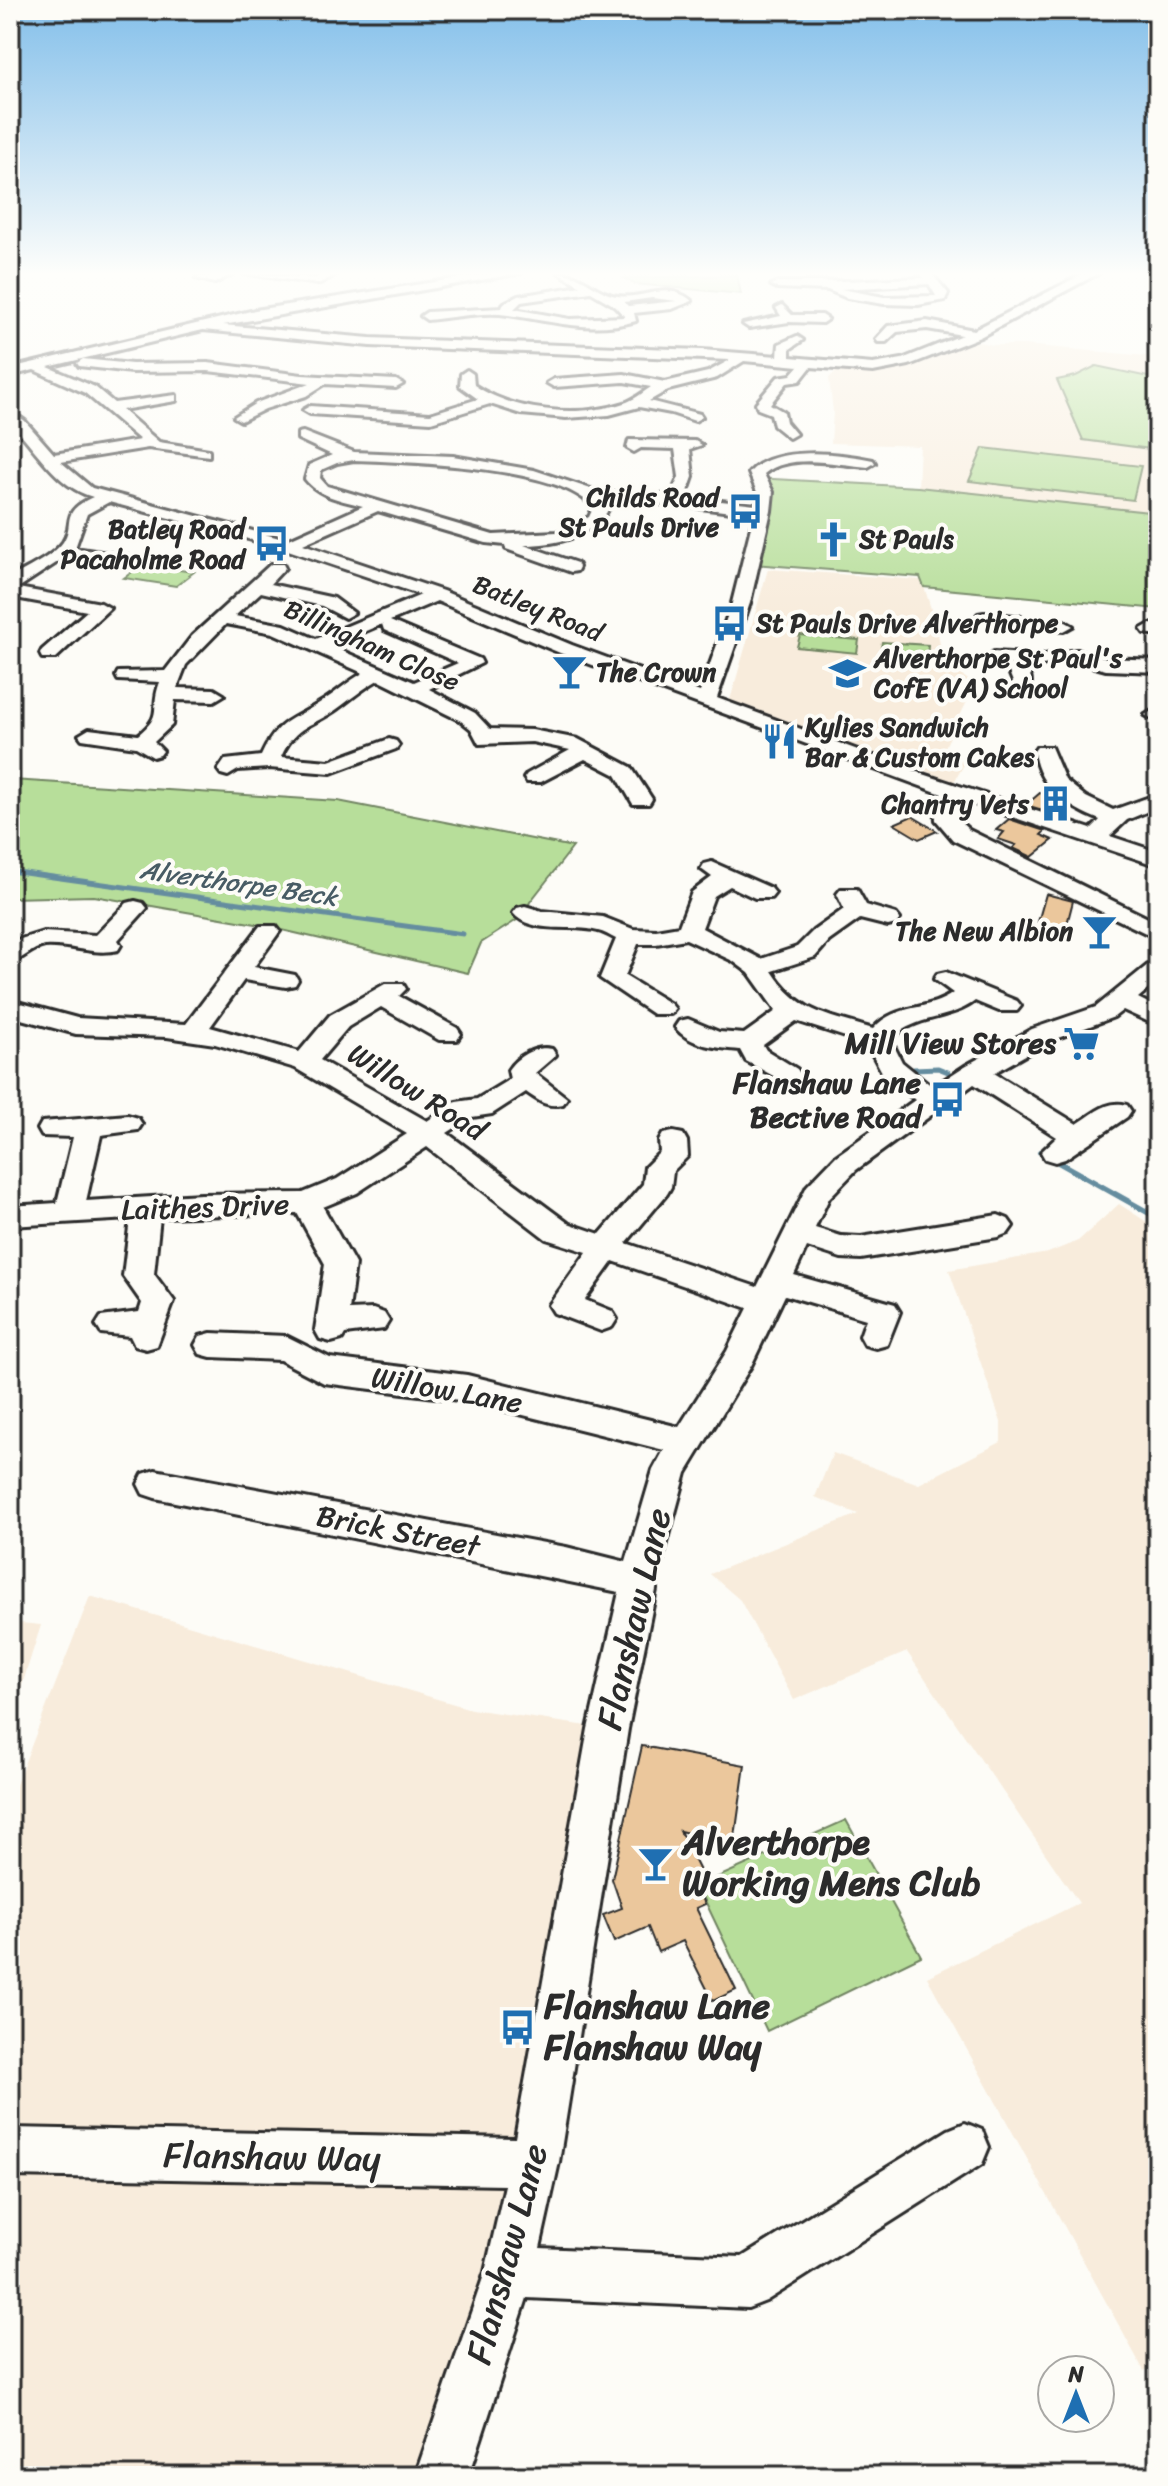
<svg xmlns="http://www.w3.org/2000/svg" width="1168" height="2486" font-family="Sriracha,sans-serif">
<style>
.built{fill:#f8ecdc}
.green{fill:#b7de9a;stroke:#718462;stroke-width:2}
.lines{fill:none;stroke-linecap:round;stroke-linejoin:round}
.stream-far1{stroke:#658d9f;stroke-width:5}
.stream{stroke:#658d9f;stroke-width:6}
.building{fill:#ebc79c;stroke:#2b2b2b;stroke-width:2}
.minor-casing{stroke:#2b2b2b;stroke-width:6}
.minor{fill:#fdfcf7;fill-rule:evenodd}
.labels{text-anchor:middle;dominant-baseline:central;stroke-width:8;stroke-linejoin:round;paint-order:stroke}
.far-poi-label{font-size:26px;font-weight:bold;fill:#2b2b2b;stroke:#fdfcf7;text-anchor:start}
.far-street-label{font-size:26px;fill:#2b2b2b;stroke:#fdfcf7}
.far-water-label{font-size:26px;font-style:italic;fill:#485c65;stroke:#fdfcf7}
.poi-label{font-size:30px;font-weight:bold;fill:#2b2b2b;stroke:#fdfcf7;text-anchor:end}
.street-label{font-size:30px;fill:#2b2b2b;stroke:#fdfcf7}
.near-street-label{font-size:36px;fill:#2b2b2b;stroke:#fdfcf7}
.near-poi-label{font-size:36px;font-weight:bold;fill:#2b2b2b;stroke:#fdfcf7;text-anchor:start}
</style>
<rect width="100%" height="100%" fill="#fdfcf7"/>
<filter id="ink" filterUnits="userSpaceOnUse"><feTurbulence type="fractalNoise" baseFrequency=".0125" numOctaves="2"/><feDisplacementMap in="SourceGraphic" scale="16" xChannelSelector="R" yChannelSelector="G"/><feConvolveMatrix kernelMatrix="1 2 1 2 8 2 1 2 1" color-interpolation-filters="sRGB"/></filter>
<g filter="url(#ink)">
<!-- built -->
<g class="built">
<polygon points="963,339 994,345 1025,345 1158,357 1158,515 918,487 920,446 831,443 833,412 829,378 840,367 884,367"/>
<polygon points="768,569 922,580 937,628 943,661 975,685 945,747 965,763 954,782 730,700"/>
<polygon points="1119,1204 1158,1229 1158,2364 1144,2371 927,1977 1079,1903 907,1652 794,1700 740,1600 710,1574 858,1514 815,1497 833,1453 919,1484 1001,1442 1001,1422 949,1270 1048,1253 1078,1241"/>
<polygon points="90,1596 471,1709 608,1729 442,2476 10,2476 10,1800"/>
<polygon points="10,1622 41,1625 10,1723"/>
</g>
<!-- green -->
<g class="green">
<polygon points="737,275 741,294 635,284 624,278"/>
<polygon points="1096,366 1158,379 1158,450 1083,440 1057,380 1076,376"/>
<polygon points="983,448 1141,466 1133,500 969,481"/>
<polygon points="755,478 918,487 1158,513 1158,609 924,587 920,577 752,564 763,511"/>
<polygon points="142,565 194,572 176,586 124,578"/>
<polygon points="800,635 859,640 857,653 797,647"/>
<polygon points="882,642 928,645 927,658 880,654"/>
<polygon points="12,780 338,801 573,847 530,902 523,916 481,943 468,973 256,924 94,896 10,898"/>
<polygon points="846,1820 921,1956 767,2031 698,1886"/>
</g>
<g class="lines">
<!-- stream-far1 -->
<g class="stream-far1">
<polyline points="10,871 463,934"/>
<polyline points="914,1069 938,1068 948,1072"/>
</g>
<!-- stream -->
<polyline class="stream" points="1040,1152 1158,1218"/>
</g>
<!-- building -->
<g class="building">
<polygon points="1050,792 1071,809 1062,816 1026,805 1040,793 1045,795"/>
<polygon points="912,816 937,831 919,839 894,824"/>
<polygon points="1009,819 1045,831 1041,835 1053,840 1032,857 1013,848 1016,845 998,839 1004,832 996,830"/>
<polygon points="1046,894 1073,901 1066,928 1038,922"/>
<polygon points="642,1746 745,1765 734,1844 680,1831 704,1879 696,1884 705,1904 696,1908 736,1990 713,2001 683,1941 658,1952 648,1927 614,1942 603,1915 622,1908 612,1879"/>
</g>
<g class="lines">
<defs>
<g id="minor">
<polygon points="220,273 234,273 215,283 196,278"/>
<polygon points="242,273 316,278 325,273 339,273 318,284"/>
<path d="M492,273H521L223,325L370,338L702,350L778,356L779,344L797,336L803,340L790,349V357L873,364L902,359L962,335L927,329L897,332L886,342H878L876,339L888,326L927,321L974,330L1085,273H1099L980,337L909,365L873,372L811,367L800,381L787,383L770,404L784,412L786,422L796,434L789,438L774,426L771,414L758,409L756,403L778,377L791,375L799,366L744,361L717,378L668,390L649,401L700,414L702,417L695,421L671,413L639,407L609,415L566,418L521,414L490,404L431,422L310,414L303,410L310,406L430,414L478,399L460,386L461,374L467,370L473,374L474,385C514,412 577,418 624,403C634,400 642,393 651,387L624,382L554,387L547,383L554,379L624,374L665,382L708,372L730,360L370,346L203,330L48,367L95,387L114,403L176,395V401L122,410L159,442L209,450V456L148,448L61,462L92,488L287,540L363,506C341,500 319,497 305,479L309,465L332,455L298,439V433L303,432L354,452L453,456L534,470L594,490L619,494L671,495L679,477L675,449L641,448L634,452L627,448L629,440L695,441L702,445L690,449L693,477L686,497L756,505L757,492L749,473C773,445 839,453 873,460L875,463L868,467C836,465 791,452 764,474L773,492L771,511L750,603L717,698L920,773L1091,829L1100,820C1068,807 1038,788 1034,751L1037,747H1051L1065,780L1086,797L1113,810L1158,794V807L1127,820L1110,836L1158,852V866L956,798L958,820L969,830L1158,923V939L953,840L936,820L935,799L942,794L560,653L437,601L390,621L480,659L482,663L429,689L475,713L490,729L532,730L578,739L631,767L652,799L649,804H633L616,775L585,759L541,782H527L524,778L527,774L570,750L532,742L479,744L471,729L461,721L378,680C362,689 351,699 337,709C312,727 296,724 281,757L329,761L389,739L396,741L399,745L396,749L331,773L269,768L238,770L228,776L221,774L218,770L225,760L261,756C279,718 290,722 321,702C336,693 347,682 363,673L273,633L226,624L186,665L177,688L214,689L224,695L214,701L175,700L172,725L154,742L163,751L160,755L153,757L136,747L82,739L79,735L89,729L138,735C165,713 149,710 160,682L118,680L116,676L118,672L165,671L192,636L271,564H283L285,568L270,584L334,598L354,613L345,618L322,606L261,592L235,616L284,625L316,639L421,595L282,548L109,502L87,514L75,548L127,556L129,560L127,564L67,556L18,588L101,603L110,608L56,658H42L40,654L42,650L87,611L10,597V578C26,568 51,558 63,542C76,522 58,513 93,497C56,487 36,448 10,422V410L25,421L54,454L140,440L85,393L34,370L10,376V368L255,310ZM354,460C405,462 563,466 593,508L589,517L557,532L493,535L327,486L320,478L321,470L337,463ZM604,501L677,505L754,515L732,603L700,692L572,645L443,591L303,544L378,511L486,543L505,545L506,549L571,572L577,571L579,567L577,563L524,545C555,545 595,537 609,508ZM382,624L384,630L458,663L414,682L331,646Z"/>
<path d="M559,273C583,273 597,294 618,296C643,300 667,280 692,301L672,309L634,313L636,321C592,334 551,321 508,315C483,311 452,318 427,320L421,316L427,312L502,308L504,303L518,296L581,286ZM591,292L615,306L625,317L570,319L514,309L521,302ZM652,298L677,301L628,306L624,302Z"/>
<path d="M920,273H931L948,293L945,300L918,305L884,304L847,298L828,290L777,288L771,285L777,282C826,283 874,279 923,278ZM929,284L936,296L884,297L841,289Z"/>
<polygon points="782,305 792,315 822,315 828,319 822,323 789,322 749,328 743,324 781,316 776,308"/>
<polygon points="83,359 132,364 208,363 302,375 396,380 403,384 396,388 325,384 306,396 265,409 241,421 234,417 256,403 310,383 208,371 132,372 79,366 77,363"/>
<polygon points="984,613 1064,621 1073,626 1064,631 978,622 975,618 978,614"/>
<polygon points="1150,624 1158,625 1158,635 1144,633 1141,629"/>
<polygon points="1077,650 1107,658 1158,660 1158,672 1106,670 1077,662 1029,666 1031,682 1024,695 1017,697 1007,691 1013,682 1009,672 1010,664 987,662 985,658 994,652 1045,655"/>
<polygon points="1155,709 1158,710 1158,722 1145,715"/>
<path d="M712,862L771,888L775,893L771,898H755L730,886L714,896L702,928L761,959L797,947L813,931L844,909L837,894L841,889H857L866,905L896,914L900,919L896,924L888,926L860,919L829,941L815,957L772,971C801,1015 826,1014 873,1029C895,1003 928,1012 953,993L934,979L937,974L946,972L1017,1001L1021,1006L1017,1011H999L975,1001C949,1021 913,1015 891,1040L902,1062L933,1087L965,1066L1032,1029L1096,1007L1149,964L1158,962V981L1138,998L1158,1008V1026L1123,1010L1114,1017L1050,1041L994,1073L1077,1124C1093,1114 1107,1099 1127,1105L1131,1111L1127,1117L1065,1159L1055,1162L1045,1159L1041,1152L1057,1137L974,1084L856,1170L829,1198L815,1228L841,1236L861,1237L998,1215L1008,1219L1013,1226L1008,1233L998,1237L861,1259L841,1258L807,1247L794,1275L895,1304L900,1312L887,1345L876,1348L865,1345L860,1336L866,1319L785,1295L751,1366L686,1473L661,1565L628,1729L559,2162L540,2248L742,2257L948,2130L965,2123L982,2130L989,2147L982,2164L766,2301L748,2308L527,2298L469,2476H415L485,2272L505,2185L10,2176V2128L515,2138L588,1729L619,1592L155,1498L143,1494L138,1484L143,1474L155,1470L566,1547L626,1562L653,1470L664,1450L467,1401L324,1383L280,1360L211,1357L200,1354L195,1345L200,1336L211,1333L286,1336L330,1358L467,1375L679,1427L727,1351L748,1308L613,1261L585,1300L612,1311L617,1319L612,1327L601,1331L554,1313L549,1305L587,1252L546,1239L427,1147L357,1193L323,1207L355,1264L349,1310L373,1309L384,1313L389,1321L384,1329L345,1334L342,1339L331,1342L320,1339L315,1330L325,1264L297,1213L160,1217L154,1274L174,1301L157,1346L146,1349L135,1346L130,1336L101,1333L96,1325L101,1317L139,1312L142,1303L123,1276L130,1219L10,1226V1206L57,1203L73,1137L42,1136L38,1129L42,1122L128,1115L138,1118L142,1124L138,1130L101,1135L86,1201L201,1194L303,1193L337,1179L407,1134L295,1068L215,1044L167,1037L76,1034L10,1016V1000L77,1018L186,1024L260,926H276L280,931L254,967L295,975L298,980L295,985L286,987L244,980L210,1027L299,1052L330,1015L385,984H403L406,989L399,996L457,1028L461,1034L457,1040H439L381,1007L348,1027L320,1060L427,1121L456,1102L477,1099L510,1079L508,1070C517,1056 536,1045 552,1049L556,1055L535,1073L567,1098L563,1104C547,1108 539,1101 526,1092L492,1114L472,1117L447,1133L568,1223L600,1234L643,1184L645,1167L660,1152L659,1141L663,1134L673,1132L683,1134L687,1141L688,1156L673,1171L671,1187L667,1194L626,1243L757,1287L807,1186L836,1156L915,1100L883,1074L867,1044L796,1021L763,1045L766,1050L797,1069L801,1075L797,1081L788,1084L746,1061L740,1050C718,1048 689,1046 675,1027L679,1021L688,1019L719,1032L744,1034L776,1011L749,973L733,961L686,939L656,944H638L625,976L671,1004L675,1009L671,1014H653L600,978L616,939C610,936 604,932 598,931C575,924 530,935 513,913L517,908L525,906L542,911L603,917L633,929L656,930L679,926L692,892L712,877L701,869L704,864Z"/>
<path d="M135,901L143,903L147,908L118,940L121,945L118,950C95,956 69,944 45,946C31,948 23,960 10,963L11,942L43,932L96,935L127,903Z"/>
</g>
</defs>
<!-- minor casing -->
<use href="#minor" class="minor-casing"/>
<!-- minor -->
<use href="#minor" class="minor"/>
</g>
</g>
<!-- sky -->
<linearGradient id="sky" x2="0" y2="1"><stop stop-color="#83bfea"/><stop offset="0.44" stop-color="#fefefb"/><stop offset="1" stop-color="#fefefb" stop-opacity="0"/></linearGradient>
<rect width="1168" height="622" fill="url(#sky)"/>
<!-- icons -->
<defs>
<symbol id="bus-bare" viewBox="-9 -9 18 18"><path d="M-5-6H5V4H4V6H2V4H-2V6H-4V4H-5ZM-3.5-4V0h7V-4ZM-3.5 1.2v1.5H-2V1.2ZM2 1.2v1.5H3.5V1.2Z" fill="#1f6fb2" stroke="#fdfcf7" stroke-width="2.5" paint-order="stroke"/></symbol>
<symbol id="church-bare" viewBox="-9 -9 18 18"><path d="M-1.2-6h2.4v3.5h3.3v2.4h-3.3V6h-2.4V-.1h-3.3v-2.4h3.3Z" fill="#1f6fb2" stroke="#fdfcf7" stroke-width="2.5" paint-order="stroke"/></symbol>
<symbol id="bar-bare" viewBox="-9 -9 18 18"><path d="M-6-5H6L.8 .8V4.5H3.5V6h-7V4.5H-.8V.8Z" fill="#1f6fb2" stroke="#fdfcf7" stroke-width="2.5" paint-order="stroke"/></symbol>
<symbol id="school-bare" viewBox="-9 -9 18 18"><path d="M0-5L7-2L0 1L-7-2ZM-4 1L0 2.5L4 1V4Q0 6-4 4Z" fill="#1f6fb2" stroke="#fdfcf7" stroke-width="2.5" paint-order="stroke"/></symbol>
<symbol id="restaurant-bare" viewBox="-9 -9 18 18"><path d="M-5-6h1v4h1v-4h1v4h1v-4h1v5L-1.5 .5V6h-2V.5L-5-1ZM5-6V6H3V1.5H1.5Q1.5-4 5-6Z" fill="#1f6fb2" stroke="#fdfcf7" stroke-width="2.5" paint-order="stroke"/></symbol>
<symbol id="building-bare" viewBox="-9 -9 18 18"><path d="M-4-6H4V6H1V3H-1V6H-4ZM-2.5-4.3h1.7v1.8h-1.7ZM.8-4.3h1.7v1.8H.8ZM-2.5-1h1.7V.8h-1.7ZM.8-1h1.7V.8H.8Z" fill="#1f6fb2" stroke="#fdfcf7" stroke-width="2.5" paint-order="stroke"/></symbol>
<symbol id="supermarket-bare" viewBox="-9 -9 18 18"><path d="M-6-5.5h2.5l.6 2H6L4.5 2H-2.5L-4.4-4H-6ZM-1.5 3.2a1.3 1.3 0 1 0 .1 0ZM3 3.2a1.3 1.3 0 1 0 .1 0Z" fill="#1f6fb2" stroke="#fdfcf7" stroke-width="2.5" paint-order="stroke"/></symbol>
</defs>
<g fill-rule="evenodd">
<use href="#bus-bare" x="720" y="486" width="51" height="51"/>
<use href="#church-bare" x="808" y="514" width="51" height="51"/>
<use href="#bus-bare" x="246" y="518" width="51" height="51"/>
<use href="#bus-bare" x="704" y="598" width="51" height="51"/>
<use href="#bar-bare" x="544" y="646" width="51" height="51"/>
<use href="#school-bare" x="822" y="648" width="51" height="51"/>
<use href="#restaurant-bare" x="754" y="716" width="51" height="51"/>
<use href="#building-bare" x="1030" y="778" width="51" height="51"/>
<use href="#bar-bare" x="1074" y="906" width="51" height="51"/>
<use href="#supermarket-bare" x="1056" y="1018" width="51" height="51"/>
<use href="#bus-bare" x="922" y="1074" width="51" height="51"/>
<use href="#bar-bare" x="630" y="1838" width="51" height="51"/>
<use href="#bus-bare" x="492" y="2002" width="51" height="51"/>
</g>
<g class="labels">
<!-- far-poi labels -->
<g class="far-poi-label">
<text x="719" y="497" text-anchor="end">Childs Road<tspan x="719" dy="30">St Pauls Drive</tspan></text>
<text x="245" y="529" text-anchor="end">Batley Road<tspan x="245" dy="30">Pacaholme Road</tspan></text>
<text x="859" y="539">St Pauls</text>
<text x="756" y="623">St Pauls Drive Alverthorpe</text>
<text x="874" y="658">Alverthorpe St Paul's<tspan x="874" dy="30">CofE (VA) School</tspan></text>
<text x="596" y="672">The Crown</text>
<text x="805" y="727">Kylies Sandwich<tspan x="805" dy="30">Bar &amp; Custom Cakes</tspan></text>
<text x="1029" y="804" text-anchor="end">Chantry Vets</text>
<text x="1073" y="931" text-anchor="end">The New Albion</text>
</g>
<!-- far-street labels -->
<g class="far-street-label">
<text transform="translate(538 608) rotate(22)">Batley Road</text>
<text transform="translate(372 645) rotate(24)">Billingham Close</text>
</g>
<!-- far-water labels -->
<g class="far-water-label">
<text transform="translate(239 883) rotate(8)">Alverthorpe Beck</text>
</g>
<!-- poi labels -->
<g class="poi-label">
<text x="1056" y="1043">Mill View Stores</text>
<text x="921" y="1083">Flanshaw Lane<tspan x="921" dy="34">Bective Road</tspan></text>
</g>
<!-- street labels -->
<g class="street-label">
<text transform="translate(417 1092) rotate(32)">Willow Road</text>
<text transform="translate(205 1207) rotate(-2)">Laithes Drive</text>
<text transform="translate(447 1390) rotate(10)">Willow Lane</text>
<text transform="translate(398 1531) rotate(11)">Brick Street</text>
</g>
<!-- near-street labels -->
<g class="near-street-label">
<text transform="translate(634 1619) rotate(-77)">Flanshaw Lane</text>
<text transform="translate(272 2157) rotate(1)">Flanshaw Way</text>
<text transform="translate(507 2254) rotate(-75)">Flanshaw Lane</text>
</g>
<!-- near-poi labels -->
<g class="near-poi-label">
<text x="682" y="1842">Alverthorpe<tspan x="682" dy="41">Working Mens Club</tspan></text>
<text x="544" y="2006">Flanshaw Lane<tspan x="544" dy="41">Flanshaw Way</tspan></text>
</g>
</g>
<!-- margin -->
<rect width="1168" height="2486" fill="none" stroke="#fdfcf7" stroke-width="40"/>
<rect x="20" y="20" width="1128" height="2446" fill="none" stroke="#2b2b2b" stroke-width="3" filter="url(#ink)"/>
<!-- north arrow -->
<g transform="translate(1076 2394)"><circle r="38" fill="#fdfcf7" stroke="#a9a8a5" stroke-width="2"/>
<path d="M0-6L14 30L0 20L-14 30Z" fill="#1f6fb2"/>
<text y="-12" font-size="22" font-weight="bold" text-anchor="middle" fill="#2b2b2b">N</text>
</g>
</svg>
